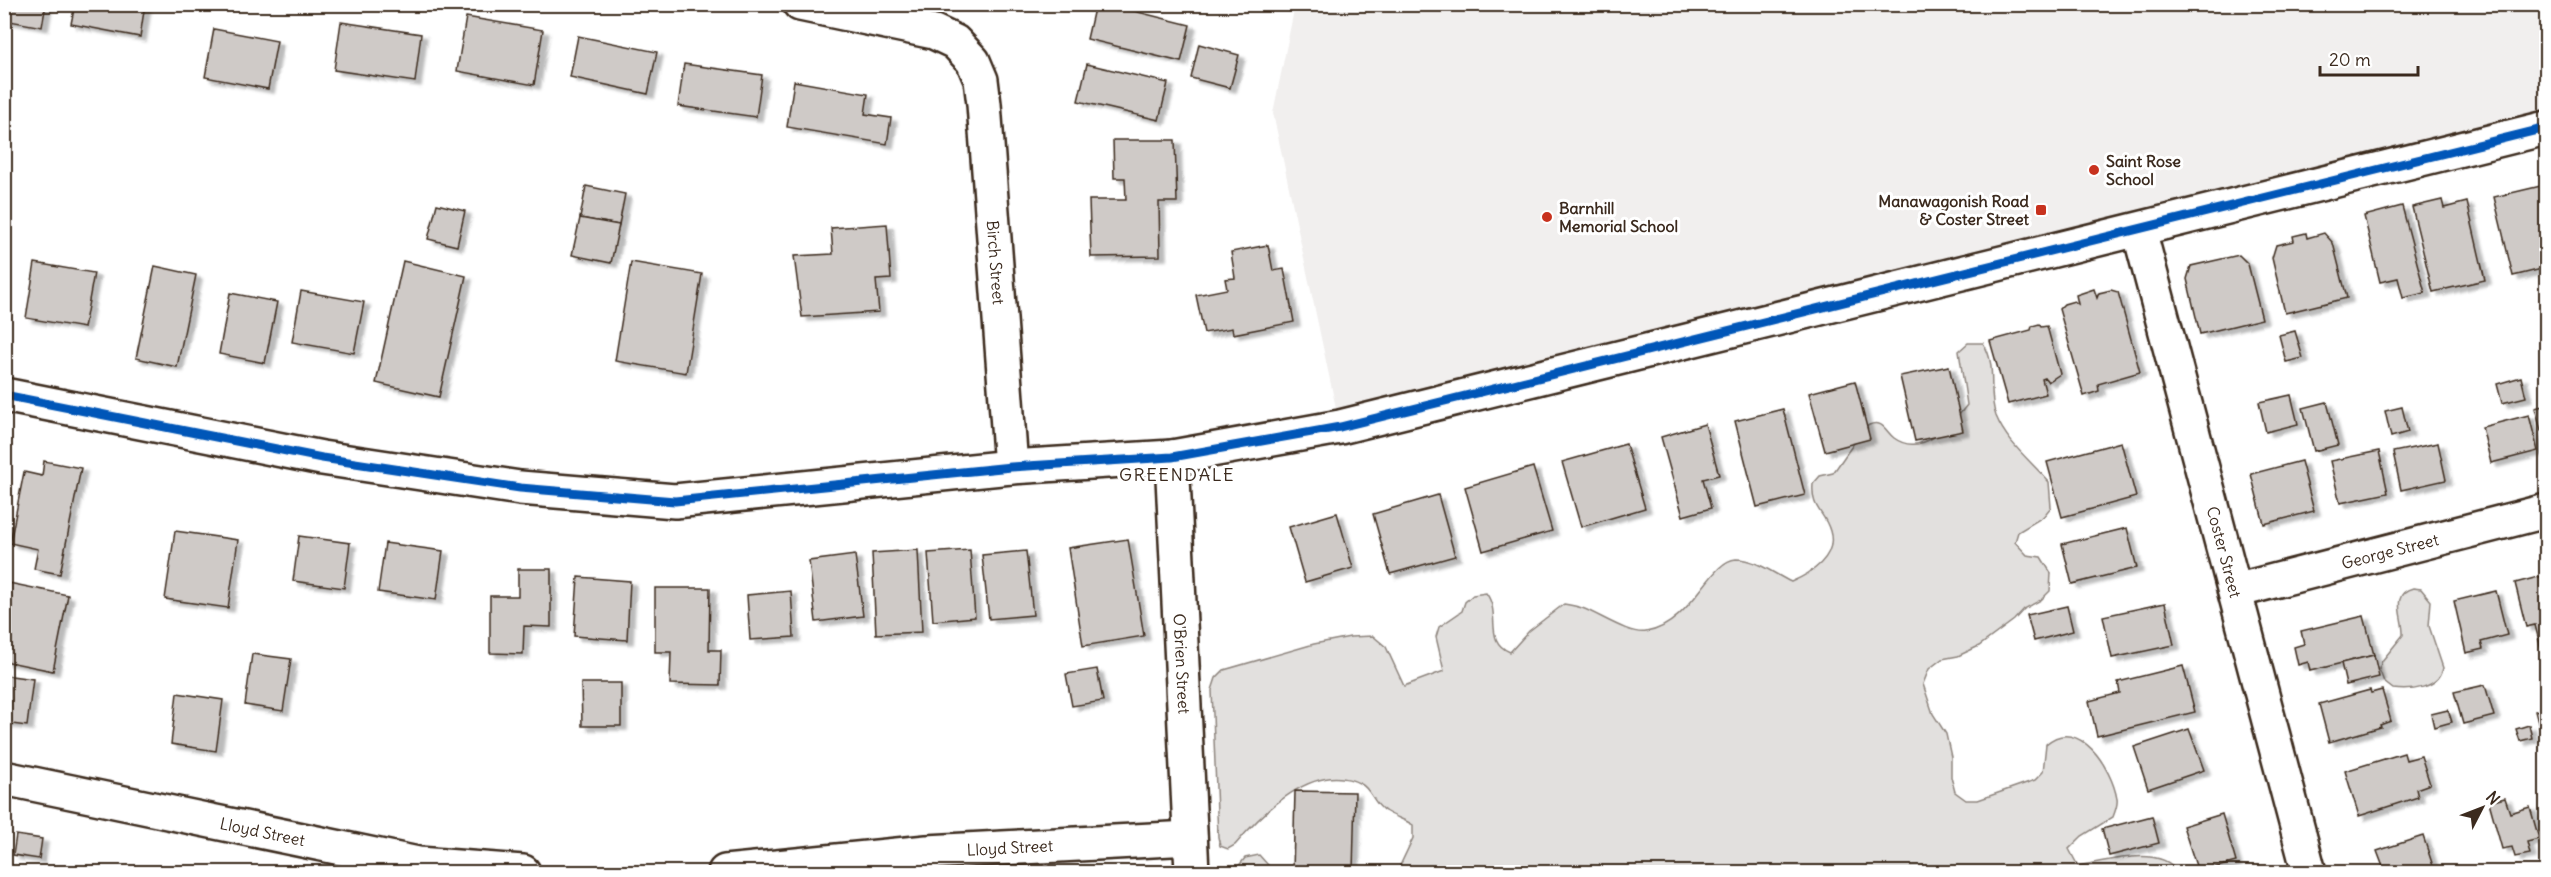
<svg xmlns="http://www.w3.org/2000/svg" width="2551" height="877" font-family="Delius,sans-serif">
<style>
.built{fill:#f1efee}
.green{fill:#e2e0de;stroke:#8e857e;stroke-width:1.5}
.building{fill:#cfcac7;stroke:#3b2a1e;stroke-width:1.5;filter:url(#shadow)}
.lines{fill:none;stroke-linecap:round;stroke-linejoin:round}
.minor-casing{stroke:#3b2a1e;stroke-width:38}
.secondary-casing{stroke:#3b2a1e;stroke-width:38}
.minor{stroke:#fff;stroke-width:33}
.secondary{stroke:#fff;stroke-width:33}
.cycleway-casing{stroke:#fff;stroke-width:13}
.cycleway{stroke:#0057b8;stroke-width:9}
.poi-dot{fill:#c8321e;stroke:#fff;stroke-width:2}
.labels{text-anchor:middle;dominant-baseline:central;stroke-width:6;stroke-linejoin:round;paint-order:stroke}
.poi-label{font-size:16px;font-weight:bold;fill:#3b2a1e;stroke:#fff;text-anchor:start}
.street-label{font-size:16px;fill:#3b2a1e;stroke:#fff}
.neighbourhood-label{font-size:18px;letter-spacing:1.5px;fill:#3b2a1e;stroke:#fff}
</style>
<defs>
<filter id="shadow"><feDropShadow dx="6" dy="4" stdDeviation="1.5" flood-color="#0004"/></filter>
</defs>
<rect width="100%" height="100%" fill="#fff"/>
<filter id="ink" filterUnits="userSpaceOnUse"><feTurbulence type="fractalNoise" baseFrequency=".0167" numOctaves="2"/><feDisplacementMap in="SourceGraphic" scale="12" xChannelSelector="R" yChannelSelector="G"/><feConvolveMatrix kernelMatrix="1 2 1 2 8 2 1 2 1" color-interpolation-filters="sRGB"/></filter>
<g filter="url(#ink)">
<!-- built -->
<polygon class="built" points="1295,5 2546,5 2546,128 1340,427 1273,113"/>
<!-- green -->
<g class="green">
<path d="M1968,343H1983C1998,366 1987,392 1996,416C2007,443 2031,461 2049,482L2051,507L2043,517L2018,532L2015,542L2027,555L2041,557L2051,573L2050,591L2041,600L2024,609L2014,620L1979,646L1958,656L1942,659L1929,669L1923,684L1933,714L1946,734L1951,757V777L1955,792L1966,800H1978L2035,780L2043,772L2046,744C2079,715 2112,769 2117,799C2118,804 2115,812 2113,817L2082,836L2069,849L2078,866C2104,862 2162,844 2177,872H1945L1943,866L1923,872H1397L1413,838V825C1404,819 1394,817 1385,811C1374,805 1371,789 1361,784C1315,759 1262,813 1235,845L1228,849L1220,846L1218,837L1212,690L1216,678L1224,670L1314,644L1350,637L1373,636L1386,647L1404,686L1444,671L1436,637L1439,627L1462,611L1465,602L1473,595L1486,593C1502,614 1483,641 1510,652L1529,631L1564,604C1570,605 1576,606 1582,608C1599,614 1629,635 1646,632C1691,625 1710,560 1736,559C1756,559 1774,574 1791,582C1810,574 1838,557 1830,531C1824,510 1811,510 1813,484L1820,476L1833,473C1840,464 1863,428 1869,425C1883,419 1886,432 1894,438C1921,458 1952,425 1967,405L1959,351Z"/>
<path d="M2413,588L2421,589L2431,601L2429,626L2443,668C2439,689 2410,691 2393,689L2384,682L2379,669L2382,661L2403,635C2404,618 2389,594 2413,588Z"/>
<polygon points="1259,855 1268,865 1269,872 1234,872 1245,858"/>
</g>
<!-- building -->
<g class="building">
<polygon points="4,4 46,4 42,27 4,20"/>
<polygon points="75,4 145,4 140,37 71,24"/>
<polygon points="1095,4 1106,4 1190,25 1181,62 1087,39"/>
<polygon points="466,17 543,30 534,85 457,71"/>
<polygon points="341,22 421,34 415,82 334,70"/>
<polygon points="214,29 277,41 268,89 205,77"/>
<polygon points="578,36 657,52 648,94 570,77"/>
<polygon points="1199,44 1239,55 1230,88 1191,78"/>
<polygon points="684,64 762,75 756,117 678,106"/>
<polygon points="1087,64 1168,83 1159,120 1078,101"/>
<polygon points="794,81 868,94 865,114 891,118 887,144 787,127"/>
<polygon points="1113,140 1175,140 1177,202 1159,202 1160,256 1091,257 1089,200 1126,200 1125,178 1114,178"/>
<polygon points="2545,185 2546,268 2513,276 2494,197"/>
<polygon points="586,186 625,194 619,225 580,218"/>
<polygon points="2442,200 2444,208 2467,202 2485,280 2433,292 2412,207"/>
<polygon points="437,204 465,211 457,246 428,239"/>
<polygon points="2402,206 2425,293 2403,298 2398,278 2380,282 2364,216"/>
<polygon points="580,218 619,225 611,263 572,255"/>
<polygon points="887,224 891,279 876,280 879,312 802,317 794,256 833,254 831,228"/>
<polygon points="2306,233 2307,238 2324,233 2333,243 2347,298 2285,313 2272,258 2276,245 2294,241 2293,236"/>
<polygon points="1268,245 1273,271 1284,269 1294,322 1233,334 1232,328 1204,333 1196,295 1227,289 1225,279 1235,278 1231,252"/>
<polygon points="2239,255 2248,264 2262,319 2200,334 2187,279 2191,266"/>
<polygon points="403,261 466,276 439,397 376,383"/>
<polygon points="631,262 702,274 686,373 615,361"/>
<polygon points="35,263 94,273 84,328 26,318"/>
<polygon points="155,266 196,275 177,367 136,358"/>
<polygon points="2094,289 2097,298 2099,293 2111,290 2118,292 2140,372 2098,384 2099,391 2084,396 2059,309 2064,304 2074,301 2078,304 2076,295"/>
<polygon points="301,291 364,302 354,353 292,342"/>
<polygon points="230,293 277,302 265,363 219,354"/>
<polygon points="2039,324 2041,327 2047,326 2060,374 2048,382 2045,378 2042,379 2046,394 2008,404 1990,341 2031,330 2032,326"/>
<polygon points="2295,331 2303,358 2286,362 2279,335"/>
<polygon points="1949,366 1963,431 1915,441 1900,376"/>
<polygon points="2521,377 2526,397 2502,403 2497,384"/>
<polygon points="1855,381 1870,439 1825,451 1809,393"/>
<polygon points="2291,395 2298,424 2266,432 2259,402"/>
<polygon points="2327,402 2338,445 2314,451 2303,408"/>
<polygon points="2546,405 2546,430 2541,431 2535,408"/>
<polygon points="2402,407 2408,432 2391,437 2385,411"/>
<polygon points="1783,409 1805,495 1757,507 1735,421"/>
<polygon points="2529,415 2538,451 2491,463 2482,427"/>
<polygon points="1705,424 1719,475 1703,479 1711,508 1683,516 1661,437"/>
<polygon points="2121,442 2136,497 2062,517 2047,462"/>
<polygon points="2438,443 2446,480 2401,490 2393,452"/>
<polygon points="1626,444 1645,508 1581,527 1562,462"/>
<polygon points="2379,451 2388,493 2340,503 2330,461"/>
<polygon points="44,461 81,468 60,574 34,569 38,549 10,543 24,472 42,476"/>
<polygon points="2301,461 2314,511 2264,524 2251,474"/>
<polygon points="1533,467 1552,531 1483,551 1465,487"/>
<polygon points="1438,495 1455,556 1390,574 1373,514"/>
<polygon points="1337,513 1353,568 1305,582 1289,527"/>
<polygon points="2127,528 2137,568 2072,584 2062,544"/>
<polygon points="175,531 238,540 228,608 165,599"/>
<polygon points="299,536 350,543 344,588 293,581"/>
<polygon points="1128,539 1144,636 1083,646 1068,548"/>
<polygon points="385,543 443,551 436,600 378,592"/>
<polygon points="918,550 922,632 876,634 872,553"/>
<polygon points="970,550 975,617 933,621 928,553"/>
<polygon points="1026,551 1033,615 989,619 982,555"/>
<polygon points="855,555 863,616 816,622 809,561"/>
<polygon points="518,569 551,569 551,627 524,626 523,654 490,653 490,596 518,596"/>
<polygon points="2546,575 2546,652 2542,653 2535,625 2526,627 2515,583"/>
<polygon points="578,577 630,581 627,640 574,636"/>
<polygon points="4,582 68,595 53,671 4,661"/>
<polygon points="655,588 710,588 709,650 721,650 720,685 670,684 671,652 655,652"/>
<polygon points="791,591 794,637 750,640 747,595"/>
<polygon points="2496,591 2507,635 2481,642 2483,649 2466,653 2454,601"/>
<polygon points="2165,603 2174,645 2112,658 2103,616"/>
<polygon points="2067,606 2073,631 2034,641 2027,615"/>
<polygon points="2364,616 2374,655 2310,671 2308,662 2298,665 2294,647 2304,644 2301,631"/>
<polygon points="252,654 291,659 283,711 245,705"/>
<polygon points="2374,655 2379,677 2346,685 2341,663"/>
<polygon points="2183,666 2195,712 2097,736 2089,701 2120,693 2118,682"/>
<polygon points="1097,669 1103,701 1072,706 1066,674"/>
<polygon points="4,675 33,679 27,726 4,723"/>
<polygon points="581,683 621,683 621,726 582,726"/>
<polygon points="2485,685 2494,716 2463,724 2454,692"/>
<polygon points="2370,690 2371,693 2382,690 2391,721 2380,725 2381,727 2329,742 2319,704"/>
<polygon points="177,693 223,700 216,751 171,744"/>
<polygon points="2546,708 2546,753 2535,711"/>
<polygon points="2448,710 2452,722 2434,727 2431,714"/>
<polygon points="2529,725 2532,738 2520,741 2516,729"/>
<polygon points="2189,729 2204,770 2148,789 2134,747"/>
<polygon points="2404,753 2406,760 2421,756 2430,784 2416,789 2418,797 2359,816 2345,771"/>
<polygon points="1295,791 1355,792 1353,872 1293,872"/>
<polygon points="2505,798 2510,813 2530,807 2539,839 2527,842 2530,854 2515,857 2512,847 2502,849 2489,802"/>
<polygon points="2222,814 2236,862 2198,872 2183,826"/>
<polygon points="2152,816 2159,843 2109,856 2102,829"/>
<polygon points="16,835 42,839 39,859 13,855"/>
<polygon points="2423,836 2434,869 2424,872 2385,872 2377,851"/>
</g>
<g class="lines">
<defs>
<g id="minor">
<path id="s1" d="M800,4L934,32L955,42L973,61L981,80L984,104L1011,467"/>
<path id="s2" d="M2139,230L2309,872"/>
<path id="s3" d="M1172,457L1192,872"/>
<path id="s4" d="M2235,591L2546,511"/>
<path id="s5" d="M4,778L418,864L523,872"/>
<path id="s6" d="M725,872L927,852L1190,838"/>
</g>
<polyline id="secondary" points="4,395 322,458 520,488 675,501 1011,467 1172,457 1340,427 2546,128"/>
</defs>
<!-- minor casing -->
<use href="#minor" class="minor-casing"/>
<!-- secondary casing -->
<use href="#secondary" class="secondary-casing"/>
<!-- minor -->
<use href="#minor" class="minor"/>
<!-- secondary -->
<use href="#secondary" class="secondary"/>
<defs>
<polyline id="cycleway" points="4,395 322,458 520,488 675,501 1011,467 1172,457 1340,427 2546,128"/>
</defs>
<!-- cycleway casing -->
<use href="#cycleway" class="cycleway-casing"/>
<!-- cycleway -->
<use href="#cycleway" class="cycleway"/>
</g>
</g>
<!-- markers -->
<g class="poi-dot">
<circle cx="2094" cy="170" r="6"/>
<rect x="2035" y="204" width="12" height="12" rx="3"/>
<circle cx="1547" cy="217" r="6"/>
</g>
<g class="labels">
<!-- poi labels -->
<g class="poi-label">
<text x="2106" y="161">Saint Rose<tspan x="2106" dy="18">School</tspan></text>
<text x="2029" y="201" text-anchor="end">Manawagonish Road<tspan x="2029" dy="18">&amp; Coster Street</tspan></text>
<text x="1559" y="208">Barnhill<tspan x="1559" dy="18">Memorial School</tspan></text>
</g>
<!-- street labels -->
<g class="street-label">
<text stroke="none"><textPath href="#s1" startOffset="390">Birch Street</textPath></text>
<text stroke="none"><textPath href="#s2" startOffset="333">Coster Street</textPath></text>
<text stroke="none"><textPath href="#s4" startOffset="160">George Street</textPath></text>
<text stroke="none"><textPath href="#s3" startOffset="207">O'Brien Street</textPath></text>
<text stroke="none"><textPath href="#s5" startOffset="264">Lloyd Street</textPath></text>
<text stroke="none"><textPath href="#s6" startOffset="286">Lloyd Street</textPath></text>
</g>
<!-- neighbourhood labels -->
<g class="neighbourhood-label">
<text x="1177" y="474">GREENDALE</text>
</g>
</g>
<!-- margin -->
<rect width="2551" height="877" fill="none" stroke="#fff" stroke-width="24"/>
<rect x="12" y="12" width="2527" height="853" fill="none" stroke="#3b2a1e" stroke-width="2" filter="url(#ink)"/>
<!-- north arrow -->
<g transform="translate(2482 808) rotate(48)" stroke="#ffffff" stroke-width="4.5" paint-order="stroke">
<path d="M0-4.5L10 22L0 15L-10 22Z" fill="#3b2a1e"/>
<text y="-9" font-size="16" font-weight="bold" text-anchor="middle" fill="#3b2a1e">N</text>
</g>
<!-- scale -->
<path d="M2320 66v9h98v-9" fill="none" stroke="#3b2a1e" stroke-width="3"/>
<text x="2329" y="66" font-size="18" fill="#3b2a1e" stroke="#ffffff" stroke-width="4.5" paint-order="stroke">20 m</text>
</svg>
